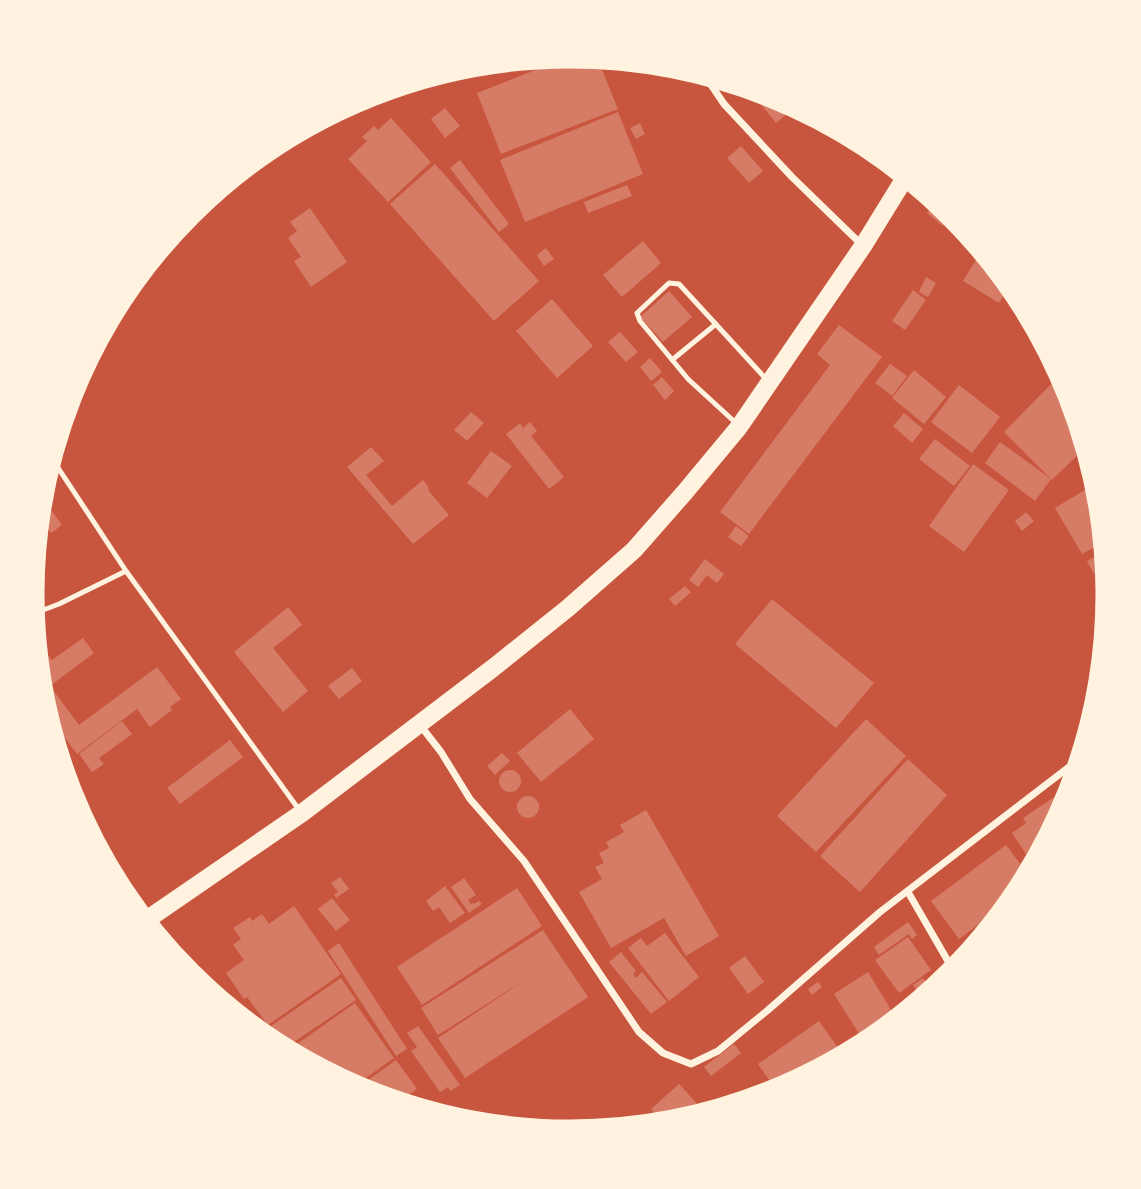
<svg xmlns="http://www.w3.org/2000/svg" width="1141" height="1189" font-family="Lato,sans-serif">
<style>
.building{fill:#d67c66}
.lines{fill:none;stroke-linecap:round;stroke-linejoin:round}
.service{stroke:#fff3e0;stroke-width:5}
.minor{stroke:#fff3e0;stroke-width:7}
.trunk{stroke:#fff3e0;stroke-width:18}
.rim{fill:none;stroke:#fff3e0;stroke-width:9}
</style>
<rect width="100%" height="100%" fill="#c8553d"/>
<!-- building -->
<g class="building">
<polygon points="579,53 596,55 618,109 501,154 477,93"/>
<polygon points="764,89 786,97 794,108 776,123 755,97"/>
<polygon points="445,108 460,126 445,138 431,119"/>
<polygon points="618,112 643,174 525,222 500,160"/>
<polygon points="391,118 431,162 388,202 348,159 367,141 362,137 374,126 378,130"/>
<polygon points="640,123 645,134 636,139 630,128"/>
<polygon points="741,146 763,171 749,183 727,158"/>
<polygon points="460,160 509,224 499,232 450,168"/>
<polygon points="435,164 539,281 494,321 390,204"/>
<polygon points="627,185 632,196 588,213 584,202"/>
<polygon points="937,201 953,214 943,226 927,213"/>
<polygon points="310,208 347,262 311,287 294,261 301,257 288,238 297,231 290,222"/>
<polygon points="643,241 661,263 622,297 603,275"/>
<polygon points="984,247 1012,282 999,303 963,281"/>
<polygon points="546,248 554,259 544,266 537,255"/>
<polygon points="926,277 936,283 928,297 919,292"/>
<polygon points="913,290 926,300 905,330 892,321"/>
<polygon points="669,291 692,317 663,342 640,317"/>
<polygon points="552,299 593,346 557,378 516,331"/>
<polygon points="839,325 882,357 749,534 720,512 830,365 817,354"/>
<polygon points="620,332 638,352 626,362 608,342"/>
<polygon points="650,358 662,372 651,381 640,367"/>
<polygon points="890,364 907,376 892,396 875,383"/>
<polygon points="914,370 946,397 924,424 892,398"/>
<polygon points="1063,372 1072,387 1089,444 1052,480 1004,432"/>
<polygon points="662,377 674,391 665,400 653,385"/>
<polygon points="959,385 1000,417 972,453 931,422"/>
<polygon points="471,412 484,423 467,441 454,430"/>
<polygon points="904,413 923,429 912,443 893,426"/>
<polygon points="530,422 537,431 531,436 564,477 549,489 506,434 520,423 523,428"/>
<polygon points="935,439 970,466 954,486 919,459"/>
<polygon points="1000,442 1051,479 1035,501 985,463"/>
<polygon points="371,447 384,461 366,475 392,506 423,480 429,488 428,490 449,515 413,544 347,467"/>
<polygon points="491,451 512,466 487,498 467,483"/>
<polygon points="973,464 1009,490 964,552 929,526"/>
<polygon points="1100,481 1103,489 1108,540 1082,554 1055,508"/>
<polygon points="38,492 62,525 51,533 36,512"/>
<polygon points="1026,512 1034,521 1022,531 1015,521"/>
<polygon points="35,519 47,535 33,545"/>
<polygon points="736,526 749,536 741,546 728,537"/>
<polygon points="1109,549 1113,595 1112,607 1087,561"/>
<polygon points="705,559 724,574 717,583 707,575 698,587 689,580"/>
<polygon points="685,586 691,592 675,606 669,599"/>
<polygon points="772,599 874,683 836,728 735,644"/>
<polygon points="288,607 302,625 273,648 308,691 283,712 234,652"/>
<polygon points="83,638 94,653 50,686 79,725 157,667 181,699 170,707 172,710 150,727 137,709 77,754 39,703 36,676 40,673 35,665 48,655 52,660"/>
<polygon points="352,668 362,681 339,699 328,686"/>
<polygon points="570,709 594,739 541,782 517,753"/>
<polygon points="866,719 906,756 816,852 777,816"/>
<polygon points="122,721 132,734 99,758 104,764 92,772 79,754"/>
<polygon points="230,740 243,757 180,804 167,788"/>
<polygon points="502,753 510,761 495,775 487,766"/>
<polygon points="908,759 947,795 860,892 820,856"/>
<circle cx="510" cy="781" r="11"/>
<polygon points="1078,781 1072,802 1036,869 1012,833 1026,823 1023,818"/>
<circle cx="528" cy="807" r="11"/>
<polygon points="646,810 719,936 686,956 664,918 611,948 579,892 602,879 595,867 604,863 599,853 609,848 606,842 624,832 620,825"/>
<polygon points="1006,845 1031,878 1025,890 959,939 931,901"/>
<polygon points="340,877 349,889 336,898 334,895 338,892 331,883"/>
<polygon points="464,878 476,895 468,900 471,904 473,903 474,904 479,901 482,904 469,913 451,887"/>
<polygon points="445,886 465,913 450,923 439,907 433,911 426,901"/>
<polygon points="517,888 542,926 422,1005 397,967"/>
<polygon points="332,898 350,920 336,931 318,909"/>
<polygon points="294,906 341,974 268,1025 247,997 244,999 226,973 244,960 233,945 241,939 233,928 250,917 252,921 262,914 269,924"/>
<polygon points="908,922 917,935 912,939 909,934 879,955 874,947"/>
<polygon points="543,930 588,997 465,1078 438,1038 531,976 438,1035 421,1008"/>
<polygon points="665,933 699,977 669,1001 628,948 641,938 647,946"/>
<polygon points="908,937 931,970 899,993 875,960"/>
<polygon points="339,943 407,1049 396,1056 328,951"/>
<polygon points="621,952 636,971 633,974 636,978 642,972 667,1002 651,1014 609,962"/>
<polygon points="745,956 764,982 748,994 729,968"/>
<polygon points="868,972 899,1023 868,1048 834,994"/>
<polygon points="341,978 356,1000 288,1046 279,1033 274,1037 268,1028"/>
<polygon points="923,978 928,985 935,980 941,989 925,1002 913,985"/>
<polygon points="818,982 822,987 812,995 808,989"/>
<polygon points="917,992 924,1002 911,1014 903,1003"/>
<polygon points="355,1003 394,1058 350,1089 292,1058 295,1056 290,1049"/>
<polygon points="819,1021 846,1059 780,1095 758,1064"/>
<polygon points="418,1026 460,1085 450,1091 448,1087 440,1092 411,1051 417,1047 407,1033"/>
<polygon points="268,1035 280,1051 262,1040"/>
<polygon points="734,1044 741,1053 711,1076 704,1067"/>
<polygon points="396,1060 417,1089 394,1105 363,1096 353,1091"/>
<polygon points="679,1084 709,1117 668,1127 651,1109"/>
</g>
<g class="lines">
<!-- service -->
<g class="service">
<polyline points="672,360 716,324"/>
<polyline points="737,424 688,379 640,321 637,313 669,283 679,284 766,379"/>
<polyline points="49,454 126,571 300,811"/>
<polyline points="30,615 59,604 126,571"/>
</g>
<!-- minor -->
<g class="minor">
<polyline points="701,70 724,104 792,177 863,246"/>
<polyline points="420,725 441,752 470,799 524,861 639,1032 663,1053 691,1064 718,1051 768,1010 880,912 1086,754"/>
<polyline points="908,892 956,975"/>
</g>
<!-- trunk -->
<polyline class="trunk" points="142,923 302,813 493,668 568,608 634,550 685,492 739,427 863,246 908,173"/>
</g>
<!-- crop -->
<path d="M0 0H1141V1189H0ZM40 594a530 530 0 1 1 1060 0a530 530 0 1 1-1060 0Z" fill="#fff3e0" fill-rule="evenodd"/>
<path class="rim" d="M40 594a530 530 0 1 1 1060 0a530 530 0 1 1-1060 0Z"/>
</svg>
